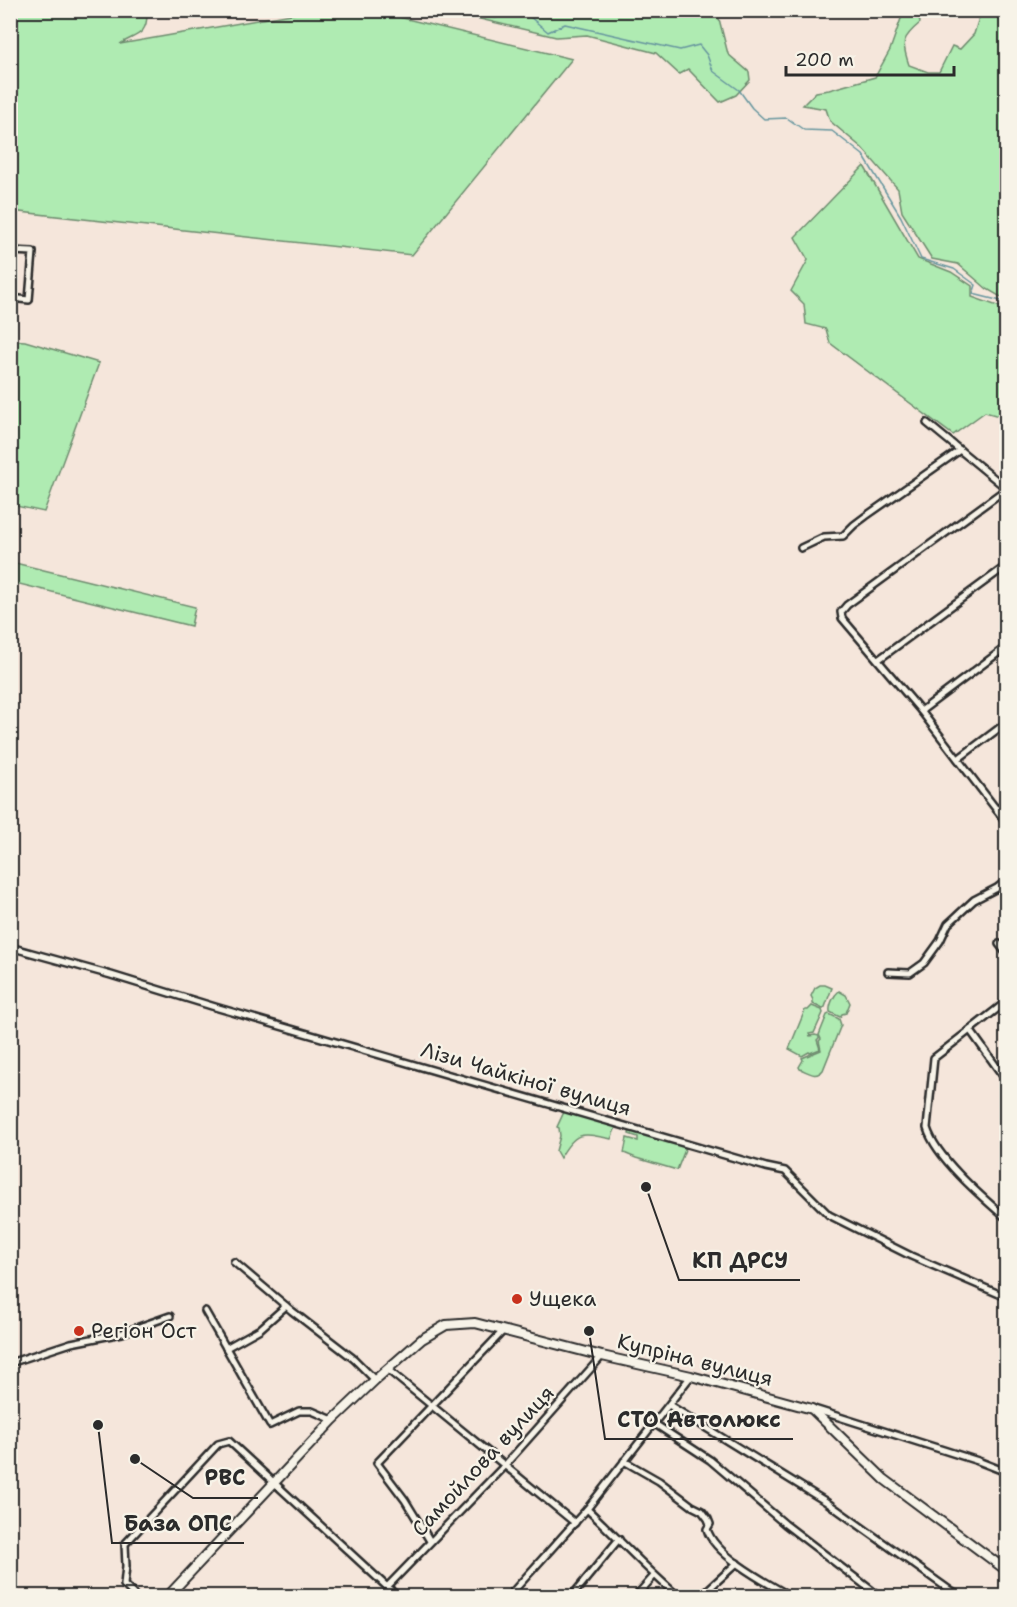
<svg xmlns="http://www.w3.org/2000/svg" width="1017" height="1607" font-family="'Shantell Sans',sans-serif">
<style>
.green{fill:#afebb2;stroke:#6d8b6e;stroke-width:1.5}
.lines{fill:none;stroke-linecap:round;stroke-linejoin:round}
.stream{stroke:#66959e;stroke-width:1.5}
.minor-casing{stroke:#2b2b2b;stroke-width:10}
.secondary-casing{stroke:#2b2b2b;stroke-width:12}
.minor{stroke:#f7f3e8;stroke-width:5}
.secondary{stroke:#f7f3e8;stroke-width:8}
.poi-dot{fill:#c8321e;stroke:#f7f3e8;stroke-width:2}
.labels{text-anchor:middle;dominant-baseline:central;stroke-width:4.5;stroke-linejoin:round;paint-order:stroke}
.street-label{font-size:21px;fill:#2b2b2b;stroke:#f7f3e8}
.poi-label{font-size:21px;fill:#2b2b2b;stroke:#f7f3e8;text-anchor:start}
.leader{fill:none;stroke:#2b2b2b;stroke-width:2}
.callout-dot{fill:#2b2b2b;stroke:#f7f3e8;stroke-width:2}
.callout-label{font-size:22px;text-anchor:middle;font-weight:bold;fill:#2b2b2b;stroke:#f7f3e8;stroke-width:4.5;stroke-linejoin:round;paint-order:stroke}
</style>
<rect width="100%" height="100%" fill="#f5e6db"/>
<filter id="ink" filterUnits="userSpaceOnUse"><feTurbulence type="fractalNoise" baseFrequency=".0167" numOctaves="2"/><feDisplacementMap in="SourceGraphic" scale="12" xChannelSelector="R" yChannelSelector="G"/><feConvolveMatrix kernelMatrix="1 2 1 2 8 2 1 2 1" color-interpolation-filters="sRGB"/></filter>
<g filter="url(#ink)">
<!-- green -->
<g class="green">
<path d="M11,10L147,11C148,37 135,34 120,44L309,11L370,10L572,59L412,255L11,211Z"/>
<path d="M904,10L918,11L920,23C902,38 901,42 909,65L928,72H939L952,46L960,49L974,34L981,11H1006V300L987,289L958,264L932,259L902,212L898,189L862,148L830,121L826,109L803,105L816,92L829,90L875,77L890,50Z"/>
<polygon points="454,11 717,11 728,54 749,72 750,80 736,95 720,102 688,69 679,74 656,53 587,35 556,37 459,14"/>
<polygon points="864,166 918,259 951,272 972,286 972,297 1006,309 1006,418 985,412 953,435 830,343 826,329 806,324 804,304 791,291 808,260 795,237"/>
<polygon points="11,340 25,341 99,363 44,512 11,505"/>
<polygon points="11,562 195,607 191,626 11,582"/>
<polygon points="820,985 825,985 832,988 825,1007 823,1009 813,1004 813,1000 811,996 815,988"/>
<path d="M839,991L846,995L850,1003L846,1013L842,1014L840,1017L830,1012C829,1005 834,995 839,991Z"/>
<polygon points="812,1006 822,1010 823,1013 814,1033 809,1034 810,1036 815,1035 819,1036 819,1038 817,1040 820,1049 810,1053 809,1052 802,1056 789,1049 805,1010 808,1010"/>
<path d="M829,1014L839,1019L841,1025L823,1070C816,1079 808,1072 800,1069L799,1067L803,1060L802,1058L821,1050L819,1041L821,1039L819,1035L827,1015Z"/>
<path d="M564,1112L616,1127L611,1139C582,1133 576,1130 560,1158L556,1151L560,1136L559,1128L557,1127Z"/>
<polygon points="630,1129 686,1147 677,1170 636,1158 624,1153 627,1138 638,1141 638,1137 629,1134"/>
</g>
<g class="lines">
<!-- stream -->
<polyline class="stream" points="490,10 495,18 523,11 548,32 565,24 680,50 699,45 707,55 713,71 739,90 752,108 764,119 787,118 804,130 832,131 863,155 901,217 921,259 954,269 976,285 973,294 1001,301 1006,307"/>
<defs>
<g id="minor">
<polyline points="10,251 33,252 29,300 10,298"/>
<polyline points="927,423 1006,488"/>
<polyline points="1006,489 847,605 841,612 842,618 921,711 1006,822"/>
<polyline points="801,548 824,537 843,536 854,525 866,516 960,450"/>
<polyline points="878,660 1006,566"/>
<polyline points="921,711 1006,647"/>
<polyline points="958,759 1006,723"/>
<polyline points="997,810 1006,803"/>
<polyline points="999,944 1006,953"/>
<polyline points="10,947 111,975 215,1007 766,1167 785,1171 829,1215 911,1256 1006,1297"/>
<polyline points="888,972 910,973 924,963 940,941 948,924 974,900 997,888 1006,881"/>
<path d="M1006,1002L934,1058L927,1128C936,1158 983,1198 1006,1218"/>
<polyline points="970,1030 1006,1080"/>
<polyline points="234,1262 292,1311 354,1359 375,1380"/>
<polyline points="205,1311 270,1425 299,1411 312,1411 333,1420"/>
<polyline points="226,1348 260,1329 286,1306"/>
<polyline points="10,1363 71,1343 122,1333 170,1316"/>
<polyline points="387,1369 575,1523"/>
<polyline points="669,1405 825,1501 958,1596"/>
<polyline points="814,1409 978,1461 1006,1472"/>
<polyline points="655,1424 710,1460 785,1524 879,1596"/>
<path d="M624,1461L659,1481L692,1506L702,1511L708,1519L710,1524L707,1529C714,1555 767,1583 790,1596"/>
<path d="M587,1509C618,1538 646,1569 678,1596"/>
<polyline points="430,1541 405,1500 377,1463 504,1330"/>
<polyline points="387,1587 505,1465 602,1356"/>
<polyline points="135,1596 124,1585 126,1566 125,1544 218,1444 229,1441 397,1596"/>
<polyline points="509,1596 587,1509 691,1376"/>
<polyline points="572,1596 619,1539"/>
<polyline points="636,1596 654,1576"/>
<polyline points="701,1596 737,1563"/>
</g>
<polyline id="secondary" points="168,1596 333,1420 375,1380 422,1339 446,1325 475,1323 602,1356 691,1376 812,1409 884,1479 1006,1570"/>
</defs>
<!-- minor casing -->
<use href="#minor" class="minor-casing"/>
<!-- secondary casing -->
<use href="#secondary" class="secondary-casing"/>
<!-- minor -->
<use href="#minor" class="minor"/>
<!-- secondary -->
<use href="#secondary" class="secondary"/>
</g>
</g>
<!-- markers -->
<g class="poi-dot">
<circle cx="517" cy="1299" r="6"/>
<circle cx="79" cy="1331" r="6"/>
</g>
<g class="labels">
<!-- street labels -->
<g class="street-label">
<text transform="translate(526 1079) rotate(16)">Лізи Чайкіної вулиця</text>
<text transform="translate(695 1360) rotate(14)">Купріна вулиця</text>
<text transform="translate(483 1461) rotate(-47)">Самойлова вулиця</text>
</g>
<!-- poi labels -->
<g class="poi-label">
<text x="529" y="1299">Ущека</text>
<text x="91" y="1331">Регіон Ост</text>
</g>
</g>
<!-- callouts -->
<path class="leader" d="M646 1187L679 1280H800M589 1331L605 1439H793M135 1459L193 1498H258M98 1425L112 1543H244"/>
<g class="callout-dot">
<circle cx="646" cy="1187" r="6"/>
<circle cx="589" cy="1331" r="6"/>
<circle cx="135" cy="1459" r="6"/>
<circle cx="98" cy="1425" r="6"/>
</g>
<g class="callout-label">
<text x="740" y="1268">КП ДРСУ</text>
<text x="699" y="1427">СТО Автолюкс</text>
<text x="225" y="1485">РВС</text>
<text x="178" y="1531">База ОПС</text>
</g>
<!-- margin -->
<rect width="1017" height="1607" fill="none" stroke="#f7f3e8" stroke-width="36"/>
<rect x="18" y="18" width="981" height="1571" fill="none" stroke="#2b2b2b" stroke-width="2" filter="url(#ink)"/>
<!-- scale -->
<path d="M786 66v9h168v-9" fill="none" stroke="#2b2b2b" stroke-width="3"/>
<text x="795" y="66" font-size="18" fill="#2b2b2b" stroke="#f7f3e8" stroke-width="4.5" paint-order="stroke">200 m</text>
</svg>
